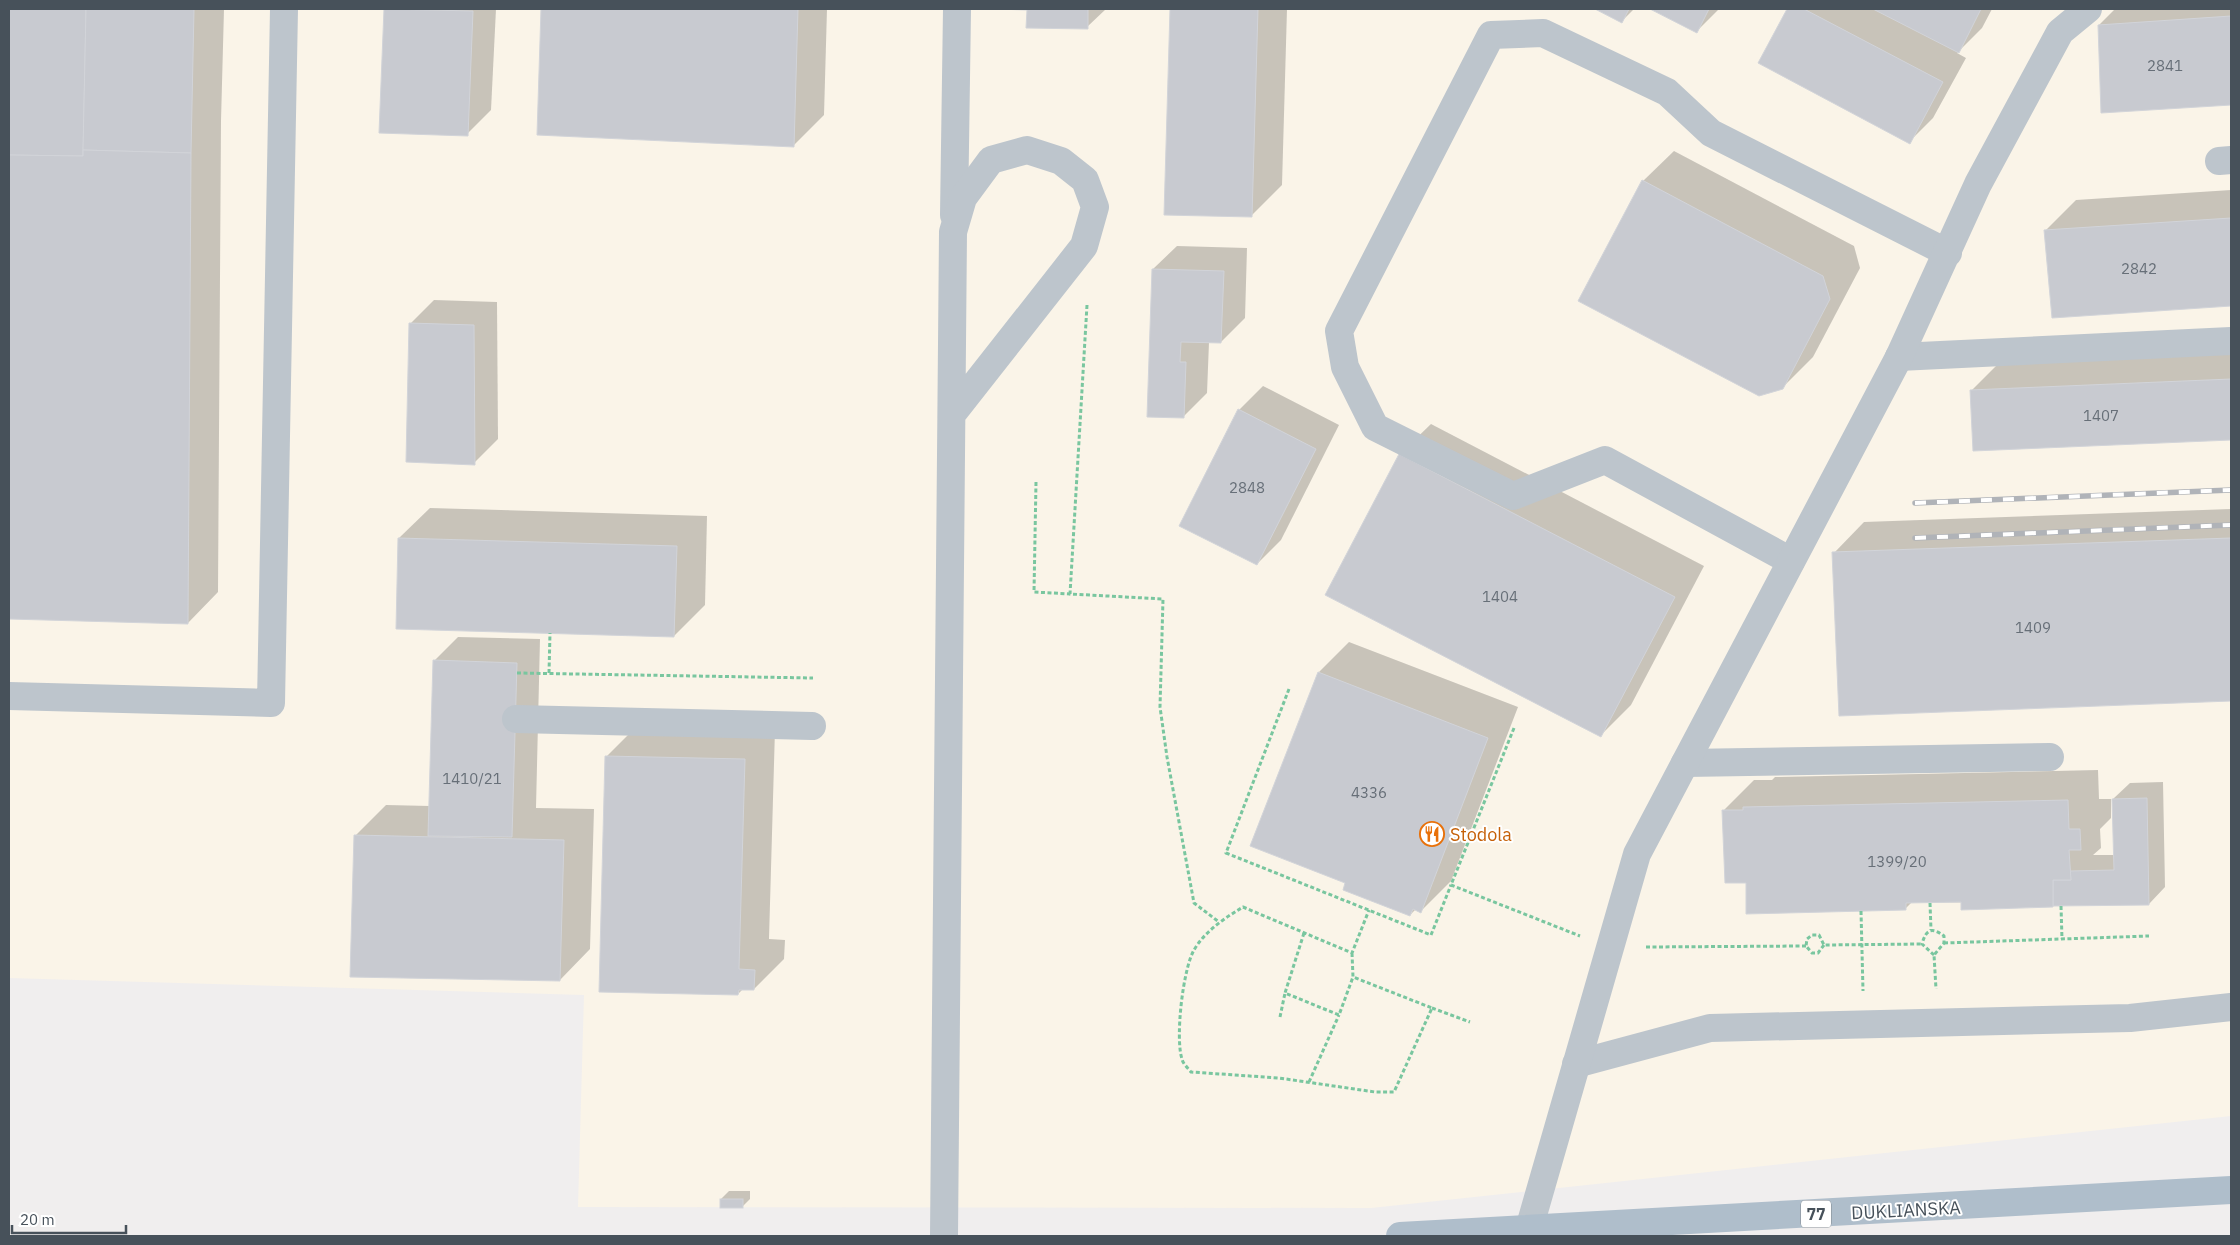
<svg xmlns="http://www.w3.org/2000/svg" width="2240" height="1245" font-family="'IBM Plex Sans',sans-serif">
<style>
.commercial{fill:#faf4e8}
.shadow{fill:#0003}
.building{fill:#c8cad0;stroke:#d2d4d9}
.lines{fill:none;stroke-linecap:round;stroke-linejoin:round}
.path{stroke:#79c69f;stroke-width:3;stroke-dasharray:4 2.5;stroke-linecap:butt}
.minor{stroke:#bdc5cc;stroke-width:28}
.major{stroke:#afbecb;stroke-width:28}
.rail-casing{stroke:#b0b3b8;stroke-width:5.5}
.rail{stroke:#fff;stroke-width:4;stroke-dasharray:11;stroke-linecap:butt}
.labels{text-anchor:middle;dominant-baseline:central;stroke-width:4;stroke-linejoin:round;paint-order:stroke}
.number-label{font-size:15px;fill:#676f78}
.shield{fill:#fff;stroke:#7e858c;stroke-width:1}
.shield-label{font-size:16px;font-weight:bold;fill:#47515a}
.food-label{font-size:18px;fill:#c56008;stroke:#fff;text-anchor:start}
.street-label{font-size:18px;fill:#47515a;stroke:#fff}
</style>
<rect width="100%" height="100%" fill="#f0eeee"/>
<!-- commercial -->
<polygon class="commercial" points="9,9 2231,9 2231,1116 1371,1208 578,1207 584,995 9,978"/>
<!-- shadow -->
<g class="shadow">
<polygon points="9,9 224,9 221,121 218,592 188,623 9,618"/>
<polygon points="385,9 496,9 491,110 467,134 380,132"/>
<polygon points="542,9 827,9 824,115 793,146 538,133"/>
<polygon points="999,9 1106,9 1087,27 1028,9"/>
<polygon points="1172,9 1287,9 1282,185 1251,216 1166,213"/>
<polygon points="1598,9 1634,9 1622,21"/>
<polygon points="1653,9 1719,9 1697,31"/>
<polygon points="1789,9 1992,9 1982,28 1957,53 1966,58 1933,118 1909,142 1760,63"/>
<polygon points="2115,9 2231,9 2231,103 2102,111 2099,25"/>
<polygon points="1674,151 1854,246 1860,268 1813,357 1782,388 1643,181"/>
<polygon points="2231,190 2231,305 2053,316 2046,230 2076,200"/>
<polygon points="1177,246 1247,248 1245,318 1221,342 1209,342 1207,393 1183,417 1153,269"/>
<polygon points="434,300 497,302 498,439 474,463 410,324"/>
<polygon points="2231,350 2231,439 1974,450 1972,390 2002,360"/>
<polygon points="1263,386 1339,425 1281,540 1257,564 1239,410"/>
<polygon points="1431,424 1704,566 1631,705 1600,736 1400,454"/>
<polygon points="430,508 707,516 705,605 674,636 399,538"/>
<polygon points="2231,509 2231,700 1840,715 1834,553 1864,522"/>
<polygon points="458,637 540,639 536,808 594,809 590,949 560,980 355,836 386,805 430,806 434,661"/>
<polygon points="1349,642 1518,707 1451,881 1421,911 1416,909 1410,915 1347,882 1252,846 1319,672"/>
<polygon points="637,726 775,729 769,939 785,940 784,959 754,989 743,989 738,994 606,757"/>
<polygon points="2098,770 2099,799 2111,799 2111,818 2100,829 2101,848 2093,855 2115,855 2113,799 2130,783 2163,782 2165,887 2149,904 1912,902 1905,909 1747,881 1723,811 1754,780 1772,780 1775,777"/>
<polygon points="729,1191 750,1191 750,1199 742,1207 721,1199"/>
</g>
<!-- building -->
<g class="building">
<polygon points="9,9 86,9 83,156 9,155"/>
<polygon points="86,9 194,9 191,153 83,150"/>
<polygon points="384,9 473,11 468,136 379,133"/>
<polygon points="541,9 798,9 794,147 537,135"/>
<polygon points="996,9 1088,9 1088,29 1026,28 1027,10"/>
<polygon points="1170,9 1258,9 1252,217 1164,215"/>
<polygon points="1595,9 1629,9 1622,23"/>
<polygon points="1650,9 1709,9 1697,33"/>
<polygon points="1787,9 1804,9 1943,82 1910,144 1758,63"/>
<polygon points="1873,9 1981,9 1959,53"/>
<polygon points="2231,16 2231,105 2101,113 2098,25"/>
<polygon points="83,150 191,153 188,624 9,619 9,155 83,156"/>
<polygon points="1642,180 1823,276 1830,299 1783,389 1759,396 1578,301"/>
<polygon points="2231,218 2231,306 2052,318 2044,230"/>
<polygon points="1152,269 1224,271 1221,343 1181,342 1180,362 1186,362 1184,418 1147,417"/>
<polygon points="409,323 474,325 475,465 406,462"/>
<polygon points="2231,379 2231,440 1973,451 1970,390"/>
<polygon points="1238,409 1316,449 1257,565 1179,526"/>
<polygon points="1399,454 1675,597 1601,737 1325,595"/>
<polygon points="398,538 677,546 674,637 396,629"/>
<polygon points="2231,538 2231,701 1839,716 1832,552"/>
<polygon points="433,660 517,663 512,837 428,836"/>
<polygon points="1318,672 1488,738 1421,913 1413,909 1410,916 1343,890 1345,883 1250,846"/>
<polygon points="605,756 745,759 739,969 755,970 754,990 739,990 738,995 599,992"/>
<polygon points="2147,798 2149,905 2053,906 2053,880 2071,880 2070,871 2114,870 2112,799"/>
<polygon points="2068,800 2069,829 2080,829 2081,850 2069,850 2071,880 2053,880 2053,907 1961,910 1961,902 1906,903 1906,910 1746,914 1746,883 1725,883 1722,810 1743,810 1743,807"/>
<polygon points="354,835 564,840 560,981 350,977"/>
<rect x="720" y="1199" width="23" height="9"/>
</g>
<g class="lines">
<!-- path -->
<g class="path">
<polyline points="1087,305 1070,594 1163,599 1160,707 1167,757 1194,903 1219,922"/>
<polyline points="1036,482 1034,592 1070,594"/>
<polyline points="517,673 813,678"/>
<polyline points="549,673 550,633"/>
<polyline points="1289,689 1226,853 1431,935 1451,885"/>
<polyline points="1514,728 1451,885 1580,936"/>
<polyline points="1930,903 1931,930"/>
<polyline points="2061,906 2062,939"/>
<polyline points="1861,911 1863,991"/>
<polyline points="1304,933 1285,993 1339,1015 1353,977"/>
<polyline points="1944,943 2149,936"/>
<polyline points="1824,945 1818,953 1812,953 1806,946 1807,939 1812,935 1819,935 1824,945 1922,944"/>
<polyline points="1646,947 1806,946"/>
<path d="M1352,953L1353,977L1432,1008L1394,1092H1375L1279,1078L1191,1072C1188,1068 1183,1064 1182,1059C1175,1038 1183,969 1194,950C1205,931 1225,918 1243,907L1352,953L1369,910"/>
<path d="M1934,955L1922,944C1926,929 1932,927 1944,936V943L1934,955L1936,989"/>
<polyline points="1432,1008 1470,1022"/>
<polyline points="1280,1017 1285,993"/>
<polyline points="1309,1082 1339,1015"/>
</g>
<!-- minor -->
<g class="minor">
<polyline points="2219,161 2231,160"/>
<polyline points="954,215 957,9"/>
<polyline points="1899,357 2231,341"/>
<polyline points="1791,561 1605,460 1513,496 1375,427 1345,367 1339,331 1491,35 1543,33 1667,92 1711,133 1948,253"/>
<polyline points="9,696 271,703 284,9"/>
<polyline points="516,719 812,726"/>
<polyline points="1685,763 2050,757"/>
<polyline points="1576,1064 1710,1028 2130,1018 2231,1007"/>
<polyline points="1529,1229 1637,854 1899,357 1978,184 2060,32 2088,9"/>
<polyline points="944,1236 953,232 963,198 991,160 1027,150 1061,161 1085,180 1095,207 1084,246 952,414"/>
</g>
<!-- major -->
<polyline class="major" points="1400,1236 2231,1190"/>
<defs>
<g id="rail">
<polyline points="1915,503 2231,490"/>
<polyline points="1915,538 2231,525"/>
</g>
</defs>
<!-- rail casing -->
<use href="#rail" class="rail-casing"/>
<!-- rail -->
<use href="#rail" class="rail"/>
</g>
<!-- icons -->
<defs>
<symbol id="restaurant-ring" viewBox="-11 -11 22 22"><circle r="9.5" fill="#fff" stroke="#e8710a" stroke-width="1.5"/><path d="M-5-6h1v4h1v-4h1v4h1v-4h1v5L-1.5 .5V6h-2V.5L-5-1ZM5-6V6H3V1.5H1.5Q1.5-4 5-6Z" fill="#e8710a"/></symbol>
</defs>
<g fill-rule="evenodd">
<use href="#restaurant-ring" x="1418" y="820" width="28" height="28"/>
</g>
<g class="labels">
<!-- number labels -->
<g class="number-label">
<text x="2165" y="65">2841</text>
<text x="2139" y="268">2842</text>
<text x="2101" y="415">1407</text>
<text x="1247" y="487">2848</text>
<text x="1500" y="596">1404</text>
<text x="2033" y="627">1409</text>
<text x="472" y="778">1410/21</text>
<text x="1369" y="792">4336</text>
<text x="1897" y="861">1399/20</text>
</g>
<!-- shield labels -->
<rect class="shield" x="1801" y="1200.5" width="30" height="27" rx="4"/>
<g class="shield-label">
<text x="1816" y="1214">77</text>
</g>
<!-- food labels -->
<g class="food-label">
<text x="1450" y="834">Stodola</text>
</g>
<!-- street labels -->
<g class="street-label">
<text transform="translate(1906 1210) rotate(-3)">DUKLIANSKA</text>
</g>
</g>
<!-- border -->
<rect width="2240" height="1245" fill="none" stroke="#47515a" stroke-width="20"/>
<!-- scale -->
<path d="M12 1225v8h114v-8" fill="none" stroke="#47515a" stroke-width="2.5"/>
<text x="20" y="1225" font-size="15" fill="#47515a" stroke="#ffffff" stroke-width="4" paint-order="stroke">20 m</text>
</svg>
